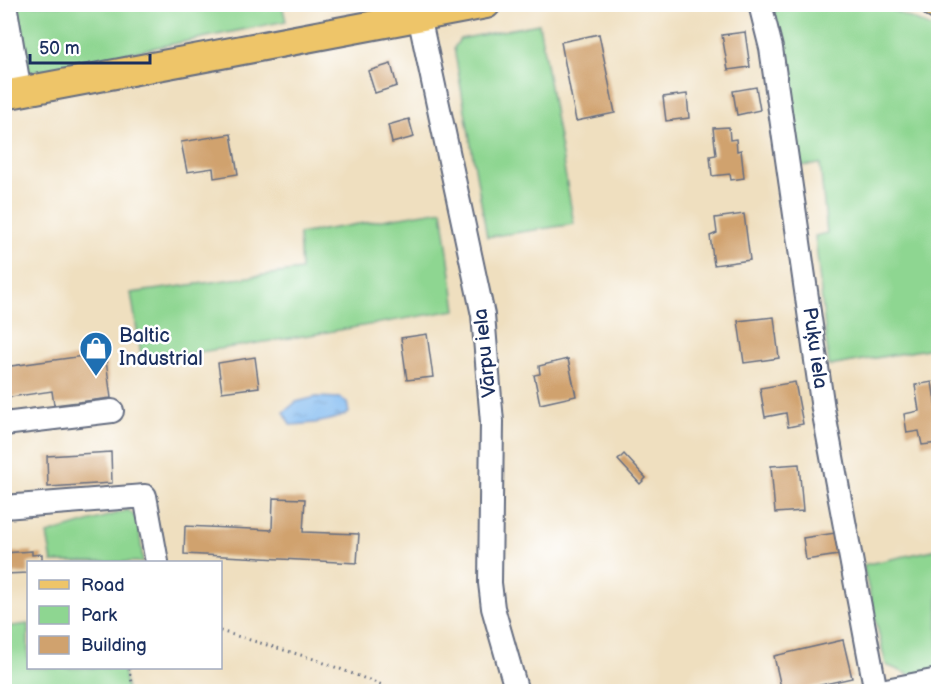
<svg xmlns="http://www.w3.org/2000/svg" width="943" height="696" font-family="'Balsamiq Sans',sans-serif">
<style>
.green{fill:#8ed691;stroke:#548278;stroke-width:1.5}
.water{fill:url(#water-ripples);stroke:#4d74a7;stroke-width:1.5}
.building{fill:#d0a26e}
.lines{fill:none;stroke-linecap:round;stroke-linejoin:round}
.minor-casing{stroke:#656d80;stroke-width:26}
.major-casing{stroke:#656d80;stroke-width:32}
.path{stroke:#656d80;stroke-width:3;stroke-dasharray:1.5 4.5;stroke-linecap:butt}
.minor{stroke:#fff;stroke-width:22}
.major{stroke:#eec569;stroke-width:28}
.labels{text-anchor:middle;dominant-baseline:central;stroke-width:5;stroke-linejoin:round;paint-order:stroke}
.poi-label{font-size:20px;fill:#1b2f5e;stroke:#fff;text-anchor:start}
.street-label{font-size:20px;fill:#1b2f5e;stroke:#fff}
</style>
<defs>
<pattern id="water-ripples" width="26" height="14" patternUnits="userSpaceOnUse" patternTransform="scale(1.5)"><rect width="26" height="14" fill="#7fb9f0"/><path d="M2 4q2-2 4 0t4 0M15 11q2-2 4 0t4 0" fill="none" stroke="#6797c6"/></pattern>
</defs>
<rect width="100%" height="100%" fill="#fff"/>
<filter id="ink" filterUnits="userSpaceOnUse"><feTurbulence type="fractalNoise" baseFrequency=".0167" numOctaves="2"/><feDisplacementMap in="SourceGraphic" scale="12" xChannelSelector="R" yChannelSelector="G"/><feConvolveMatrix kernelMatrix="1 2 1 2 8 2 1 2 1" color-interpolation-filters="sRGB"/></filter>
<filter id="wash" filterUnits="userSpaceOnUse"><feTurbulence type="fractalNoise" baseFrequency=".008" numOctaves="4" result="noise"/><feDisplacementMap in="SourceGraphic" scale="24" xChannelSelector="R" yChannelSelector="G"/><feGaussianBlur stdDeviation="1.35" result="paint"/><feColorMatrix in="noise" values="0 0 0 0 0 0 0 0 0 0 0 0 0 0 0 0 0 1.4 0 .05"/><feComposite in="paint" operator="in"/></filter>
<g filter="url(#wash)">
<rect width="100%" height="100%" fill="#efdfbf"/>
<!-- green -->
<g class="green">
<polygon points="5,5 282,5 286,21 5,78"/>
<polygon points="773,5 881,5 938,30 938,347 829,366 815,236 827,233 820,164 801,166 793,106"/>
<polygon points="539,24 574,224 487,237 454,48 460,39"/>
<polygon points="442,210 456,310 316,334 142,361 131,293 301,270 299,234"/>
<polygon points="128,510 138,519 143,562 52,562 47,534"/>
<polygon points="938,549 938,670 910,675 886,665 863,565"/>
<polygon points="28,624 28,668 123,668 127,691 5,691 5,627"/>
</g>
<!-- water -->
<path class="water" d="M316,397L340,398L347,402L349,413C330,422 311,424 290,425L284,412L296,402Z"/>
<g id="blocks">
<!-- building -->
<g class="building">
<polygon points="745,32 750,67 728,70 722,35"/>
<polygon points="599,34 615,113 576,121 561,42"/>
<polygon points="391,64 397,86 375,93 368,71"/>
<polygon points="756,87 760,110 737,115 733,91"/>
<polygon points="687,94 689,118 666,121 663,97"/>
<polygon points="409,119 414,137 392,143 388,125"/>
<polygon points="729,127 730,140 736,139 737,151 741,150 744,178 731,180 730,174 712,176 710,156 716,155 713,128"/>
<polygon points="231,134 238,174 214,178 213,168 187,172 181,142"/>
<polygon points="744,214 750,260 714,265 710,236 717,233 715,218"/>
<polygon points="774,317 779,358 744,363 738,321"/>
<polygon points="427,334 433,377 407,380 401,338"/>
<polygon points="105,353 111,398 54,405 52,391 4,398 4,367"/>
<polygon points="255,357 259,387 222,392 218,363"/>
<polygon points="568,359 576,396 540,404 534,375 540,374 539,366"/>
<polygon points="795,382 803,424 788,427 786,413 765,417 760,388"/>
<polygon points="932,382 938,421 938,443 922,445 919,431 907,433 904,414 919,411 915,385"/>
<polygon points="111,452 112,483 48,487 47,456"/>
<polygon points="624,454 646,478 640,484 618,460"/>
<polygon points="799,464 803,511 775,513 771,466"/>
<polygon points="273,498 305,499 303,532 359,534 357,563 184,554 185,526 272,530"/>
<polygon points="835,533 838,555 806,560 803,538"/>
<polygon points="32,551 32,555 42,554 42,562 28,562 28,573 4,574 4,553"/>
<polygon points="843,640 852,678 790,692 782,692 774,656"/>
</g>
</g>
</g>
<g filter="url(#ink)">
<use href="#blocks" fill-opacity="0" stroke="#656d80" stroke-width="1.5"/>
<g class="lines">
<defs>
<g id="minor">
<polyline points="5,4 20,92"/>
<polyline points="760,4 771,48 823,409 876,692"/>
<polyline points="419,16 483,315 492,422 490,583 493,608 517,692"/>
<polyline points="4,424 112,411"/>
<polyline points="4,507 145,496 157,562"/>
<polyline points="876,692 938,680"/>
</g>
<g id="major">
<polyline points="935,4 938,6"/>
<polyline points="4,95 486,4"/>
</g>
</defs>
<!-- minor casing -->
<use href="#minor" class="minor-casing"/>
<!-- major casing -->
<use href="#major" class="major-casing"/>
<!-- path -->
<g class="path">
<polyline points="507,8 526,4"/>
<polyline points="220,631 314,659 382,685 391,692"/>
<polyline points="129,668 134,692"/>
</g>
<!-- minor -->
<use href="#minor" class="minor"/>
<!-- major -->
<use href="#major" class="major"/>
</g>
</g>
<!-- icons -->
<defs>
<symbol id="shop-pin" viewBox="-11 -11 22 30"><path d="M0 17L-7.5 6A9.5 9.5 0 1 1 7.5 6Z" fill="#1f6fb2" stroke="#fff"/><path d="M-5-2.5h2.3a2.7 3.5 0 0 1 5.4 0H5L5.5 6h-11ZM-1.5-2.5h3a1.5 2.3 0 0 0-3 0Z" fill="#fff"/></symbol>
</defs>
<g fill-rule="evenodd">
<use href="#shop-pin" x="77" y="329" width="38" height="52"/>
</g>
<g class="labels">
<!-- poi labels -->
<g class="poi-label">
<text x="119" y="336">Baltic<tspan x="119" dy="23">Industrial</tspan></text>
</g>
<!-- street labels -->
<g class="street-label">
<text transform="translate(815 348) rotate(82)">Puķu iela</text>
<text transform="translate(485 353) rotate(-96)">Vārpu iela</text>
</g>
</g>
<!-- margin -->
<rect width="943" height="696" fill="none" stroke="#fff" stroke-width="24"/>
<!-- legend -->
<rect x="27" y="561" width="195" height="108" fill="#ffffff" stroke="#a4acbf" stroke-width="1.5"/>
<rect x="39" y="580" width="30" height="9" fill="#eec569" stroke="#a4acbf" stroke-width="1.5"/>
<text x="81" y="591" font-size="18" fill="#1b2f5e">Road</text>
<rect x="39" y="606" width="30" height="18" fill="#8ed691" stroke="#a4acbf" stroke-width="1.5"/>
<text x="81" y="621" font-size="18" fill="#1b2f5e">Park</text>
<rect x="39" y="636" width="30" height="18" fill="#d0a26e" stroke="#a4acbf" stroke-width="1.5"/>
<text x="81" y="651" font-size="18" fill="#1b2f5e">Building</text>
<!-- scale -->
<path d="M30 54v9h120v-9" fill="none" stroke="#1b2f5e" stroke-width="3"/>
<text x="39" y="54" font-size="18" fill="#1b2f5e" stroke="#ffffff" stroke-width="4.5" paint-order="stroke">50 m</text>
</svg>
